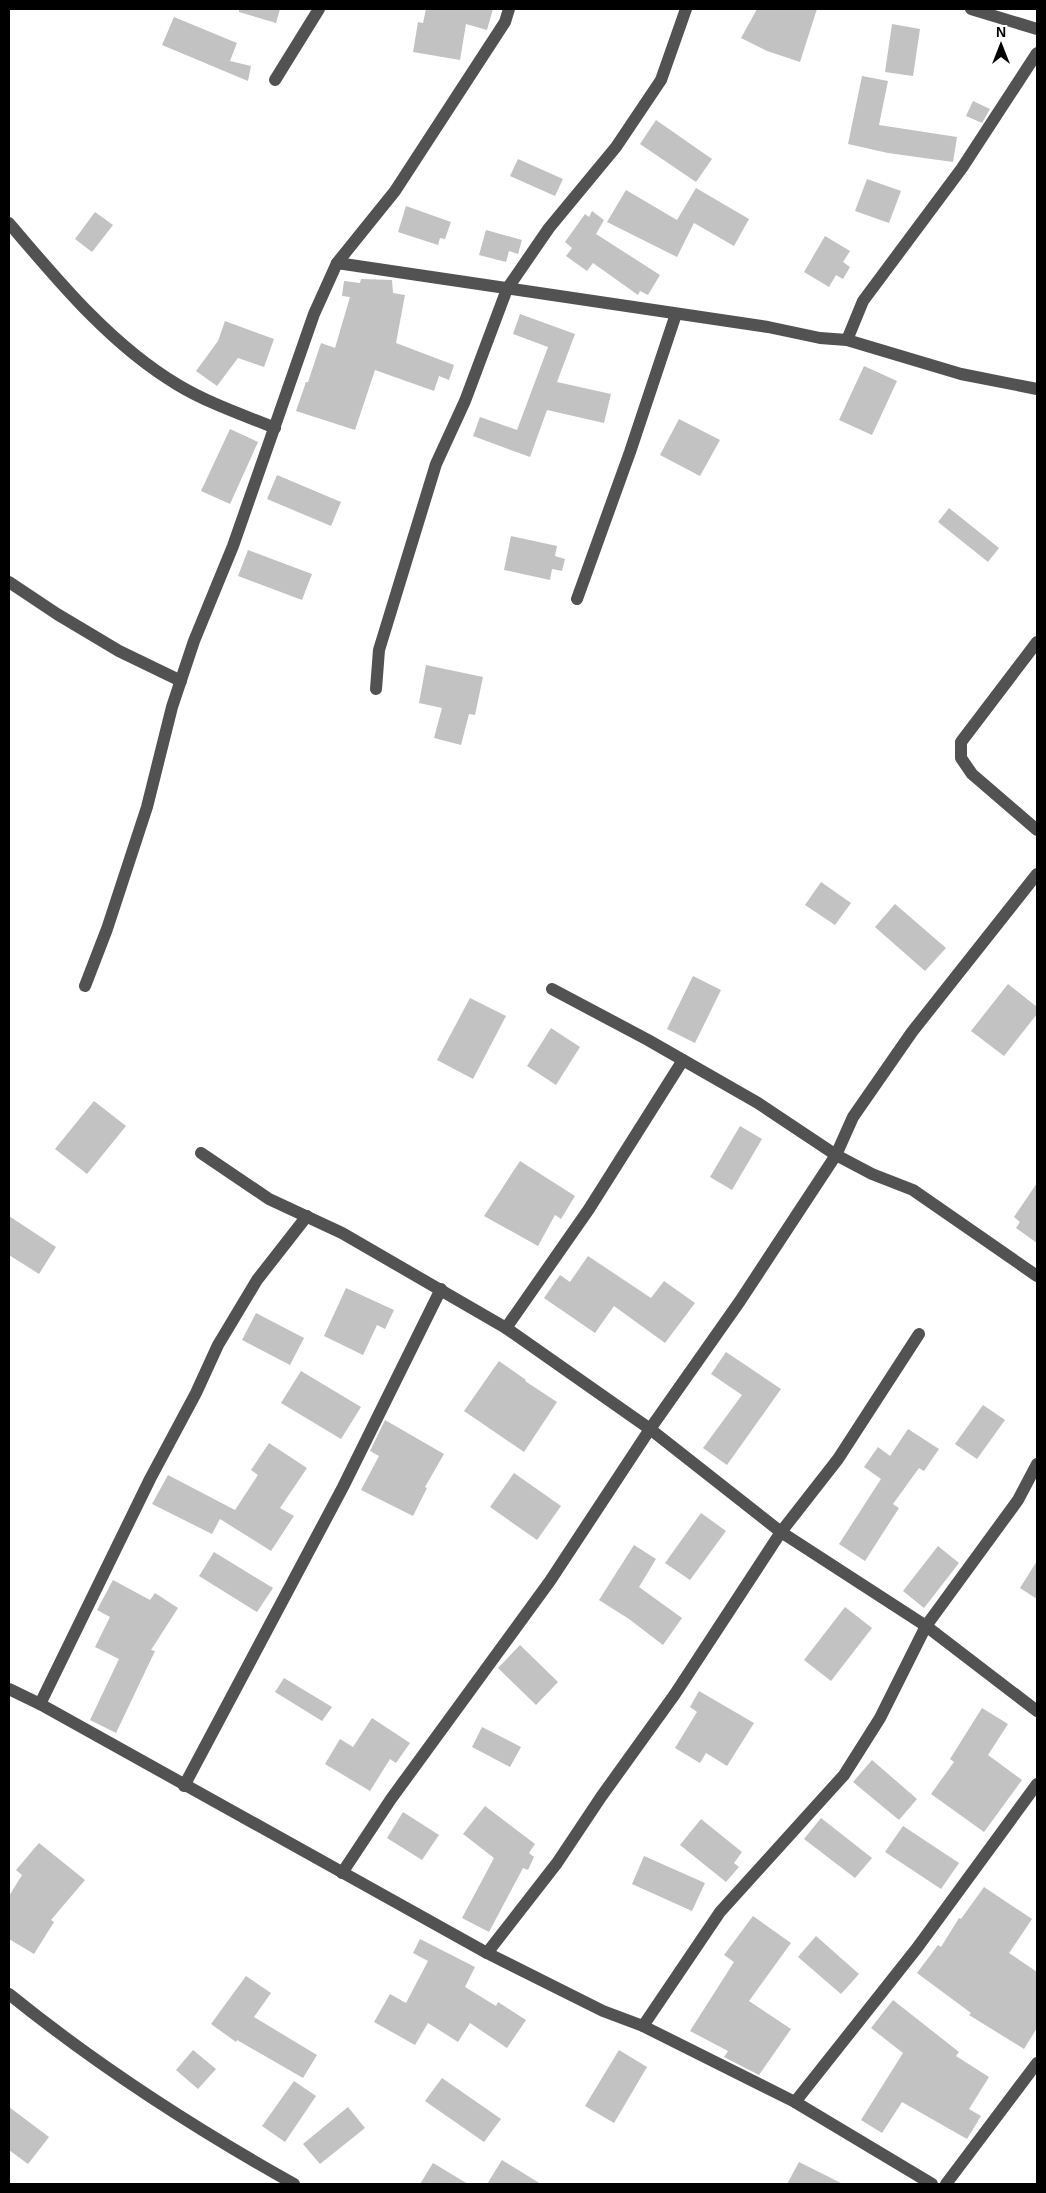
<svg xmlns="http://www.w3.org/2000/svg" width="1046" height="2193" font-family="Arial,sans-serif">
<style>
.building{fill:#c2c2c2}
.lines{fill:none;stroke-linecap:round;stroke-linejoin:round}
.minor{stroke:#525252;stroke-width:12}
</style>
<rect width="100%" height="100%" fill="#fff"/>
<!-- building -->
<g class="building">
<polygon points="239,9 280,9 276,23 239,12"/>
<polygon points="426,9 493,9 487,30 466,24 460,60 413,52 418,22 423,23"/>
<polygon points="757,9 817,9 800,62 767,51 741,38"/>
<polygon points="174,17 237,43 230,61 251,66 248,81 162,45"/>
<polygon points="892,24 920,29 913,76 885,72"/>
<polygon points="862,76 888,81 879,125 957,137 953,162 888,153 848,144"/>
<polygon points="973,101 990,109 982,123 966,116"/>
<polygon points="656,120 712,159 696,182 640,144"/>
<polygon points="518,159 563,179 555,196 510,176"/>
<polygon points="867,179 901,191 889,223 855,211"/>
<polygon points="696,188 749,219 734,246 694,223 677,257 607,222 626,190 677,220"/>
<polygon points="406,206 451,222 445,239 440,238 438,245 398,232"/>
<polygon points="592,211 604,220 596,234 660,275 648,295 640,291 638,295 593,263 587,271 566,256 572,248 565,242 585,214 589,217"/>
<polygon points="95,212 113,225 92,252 75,239"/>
<polygon points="486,230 522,240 518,254 509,251 506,262 479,255"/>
<polygon points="825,236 850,251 843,262 850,267 843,279 836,275 829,287 804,272"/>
<polygon points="361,279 392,280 393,293 405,295 396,343 454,365 449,380 439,376 434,391 375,370 355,430 296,411 306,382 308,382 321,343 335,348 350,297 342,296 344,281 360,283"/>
<polygon points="520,314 575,334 557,382 611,394 604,423 547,410 530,457 473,436 480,417 517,430 548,347 513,334"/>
<polygon points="225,321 274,339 264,367 238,358 217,386 196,371 218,341"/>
<polygon points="864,366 897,381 872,435 839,420"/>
<polygon points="679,419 720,440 700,476 660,455"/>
<polygon points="230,429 258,442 230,504 201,491"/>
<polygon points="277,475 341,502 331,526 267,499"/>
<polygon points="949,508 999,548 988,562 938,522"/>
<polygon points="511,536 557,546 555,556 565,559 562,571 552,569 550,580 504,570"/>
<polygon points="248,550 312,574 302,600 238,576"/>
<polygon points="426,665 483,677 475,715 469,714 461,745 434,738 442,708 419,703"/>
<polygon points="821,882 851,903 835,925 805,905"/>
<polygon points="895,904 946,948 925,971 875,927"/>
<polygon points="693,976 721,990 695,1043 667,1029"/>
<polygon points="1008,984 1037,1007 1037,1014 1004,1056 971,1031"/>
<polygon points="470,998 506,1016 473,1079 437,1060"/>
<polygon points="551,1028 580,1047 556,1085 527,1066"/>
<polygon points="94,1101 126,1126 87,1174 55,1149"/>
<polygon points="740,1126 762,1139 732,1190 710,1177"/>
<polygon points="520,1161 575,1196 561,1219 555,1215 538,1246 484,1216"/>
<polygon points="1037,1183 1037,1243 1016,1228 1020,1222 1014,1217"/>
<polygon points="9,1216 56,1247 39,1274 9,1255"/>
<polygon points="588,1256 651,1298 664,1281 695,1303 665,1343 614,1306 595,1333 544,1298 560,1275 570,1282"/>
<polygon points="346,1288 394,1310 385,1329 377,1325 363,1355 324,1336"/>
<polygon points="256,1313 304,1338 290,1365 242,1340"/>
<polygon points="726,1352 781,1389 727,1465 703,1448 742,1395 711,1374"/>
<polygon points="499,1361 526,1380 525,1381 557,1402 524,1452 464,1411"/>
<polygon points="301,1371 361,1407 341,1439 281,1403"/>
<polygon points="983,1405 1005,1420 977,1459 955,1444"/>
<polygon points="385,1420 444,1454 425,1487 427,1488 413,1516 361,1490 379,1456 370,1451"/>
<polygon points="908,1429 939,1449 924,1471 919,1468 893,1504 899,1508 865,1561 839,1544 881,1479 864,1467 878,1447 890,1456"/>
<polygon points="269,1443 307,1468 280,1508 294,1516 271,1551 220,1519 212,1534 152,1504 168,1475 235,1510 258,1475 251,1470"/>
<polygon points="514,1473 561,1506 537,1540 490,1507"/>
<polygon points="701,1513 726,1531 690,1580 665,1563"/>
<polygon points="634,1545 656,1559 639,1587 682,1618 663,1645 629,1619 599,1600"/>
<polygon points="938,1546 959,1563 924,1608 903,1591"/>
<polygon points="214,1552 273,1588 257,1612 199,1576"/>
<polygon points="1037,1561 1037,1599 1020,1588"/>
<polygon points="113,1580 150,1600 155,1593 178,1608 151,1650 155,1651 116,1733 90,1720 119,1659 95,1647 110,1617 97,1610"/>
<polygon points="845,1607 872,1628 831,1681 804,1660"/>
<polygon points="520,1645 558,1682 536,1705 498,1668"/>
<polygon points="284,1678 332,1707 322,1721 275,1692"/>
<polygon points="699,1691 754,1723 727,1766 706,1753 700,1763 675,1748 697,1712 690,1707"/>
<polygon points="982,1708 1008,1724 988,1755 1022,1780 984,1832 931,1794 954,1762 950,1759"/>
<polygon points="372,1718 410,1743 396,1763 390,1759 370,1791 325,1764 340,1739 353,1747"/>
<polygon points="482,1727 521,1747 510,1767 472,1747"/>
<polygon points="872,1760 917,1799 899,1820 853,1782"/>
<polygon points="485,1806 535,1844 529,1853 534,1857 528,1870 523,1868 489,1932 462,1918 494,1858 463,1834"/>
<polygon points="403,1812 439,1835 422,1860 387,1838"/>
<polygon points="821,1818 872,1858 855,1878 804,1839"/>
<polygon points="701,1819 742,1852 734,1863 739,1867 726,1882 680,1845"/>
<polygon points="903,1826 959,1863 941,1889 885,1852"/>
<polygon points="39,1843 85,1880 51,1920 54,1922 34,1954 9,1939 9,1896 22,1875 16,1870"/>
<polygon points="644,1856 705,1883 692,1911 632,1884"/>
<polygon points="984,1887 1032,1919 1009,1953 1037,1972 1037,2028 1024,2049 969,2015 971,2013 917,1973 938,1945 941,1947 959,1918 961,1919"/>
<polygon points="753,1916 791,1943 749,2001 791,2029 759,2075 724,2057 728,2051 690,2031 734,1962 724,1955"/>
<polygon points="816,1936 859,1974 841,1994 798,1957"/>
<polygon points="420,1939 475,1967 465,1987 496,2006 498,2002 526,2020 507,2048 470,2023 458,2042 428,2023 415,2045 374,2022 390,1994 406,2003 428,1961 413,1953"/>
<polygon points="246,1976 271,1993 254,2017 317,2055 303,2078 237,2040 236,2042 211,2024"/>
<polygon points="893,2000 959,2052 956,2056 989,2077 969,2109 981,2116 967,2139 902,2102 882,2133 861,2120 903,2053 871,2028"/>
<polygon points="193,2050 216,2069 198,2089 176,2070"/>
<polygon points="619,2050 647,2067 614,2123 585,2106"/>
<polygon points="442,2078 501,2119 484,2142 425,2101"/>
<polygon points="294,2081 316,2096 285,2142 262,2126"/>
<polygon points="9,2107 49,2137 28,2164 9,2150"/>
<polygon points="348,2107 365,2128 320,2164 303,2144"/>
<polygon points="502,2160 541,2184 487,2184"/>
<polygon points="799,2162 843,2184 787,2184"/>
<polygon points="433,2163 468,2184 420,2184"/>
</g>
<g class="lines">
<!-- minor -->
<g class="minor">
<polyline points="971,9 1037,29"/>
<polyline points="275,80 319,9"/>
<path d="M9,223C58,281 112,346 178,385C208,403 243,415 275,428"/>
<polyline points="337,263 768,327 820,338 847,340 863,301 962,168 1037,53"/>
<polyline points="847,340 961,374 1037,389"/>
<polyline points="9,582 57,614 119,651 181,681"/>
<polyline points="577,599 630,452 676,314"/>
<polyline points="1037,642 961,742 961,758 972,774 1037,830"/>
<polyline points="376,689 379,650 436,464 465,401 507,289 549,228 616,147 661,80 686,9"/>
<polyline points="85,986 107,929 147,807 172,707 194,641 233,546 314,314 337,263 395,191 505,22 509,9"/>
<polyline points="552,989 648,1040 758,1103 836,1155 872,1174 913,1190 1037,1276"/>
<polyline points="201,1153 269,1199 342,1233 506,1328 650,1429 781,1532 926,1626 1037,1711"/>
<polyline points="506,1328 589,1209 683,1060"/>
<polyline points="9,1689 40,1704 487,1953 603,2011 643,2026 795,2102 932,2184"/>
<polyline points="40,1704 150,1479 196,1393 218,1345 257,1280 307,1216"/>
<polyline points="184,1786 343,1487 441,1289"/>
<polyline points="342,1873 391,1799 550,1581 650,1429 740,1301 836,1155 853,1117 912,1032 1037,874"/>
<polyline points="487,1953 557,1863 601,1797 675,1694 781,1532 838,1459 919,1334"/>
<path d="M9,1994C98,2066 194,2128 294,2184"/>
<polyline points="643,2026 720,1912 844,1775 880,1718 926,1626 1018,1500 1037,1464"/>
<polyline points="795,2102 917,1948 1037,1784"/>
<polyline points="946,2184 1037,2063"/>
</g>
</g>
<!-- border -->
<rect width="1046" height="2193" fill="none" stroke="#000000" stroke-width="20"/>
<!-- north arrow -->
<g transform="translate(1001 45)" stroke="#ffffff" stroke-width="4" paint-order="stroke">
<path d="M0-4L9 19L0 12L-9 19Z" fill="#000000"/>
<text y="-8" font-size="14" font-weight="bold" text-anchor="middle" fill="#000000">N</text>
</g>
</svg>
